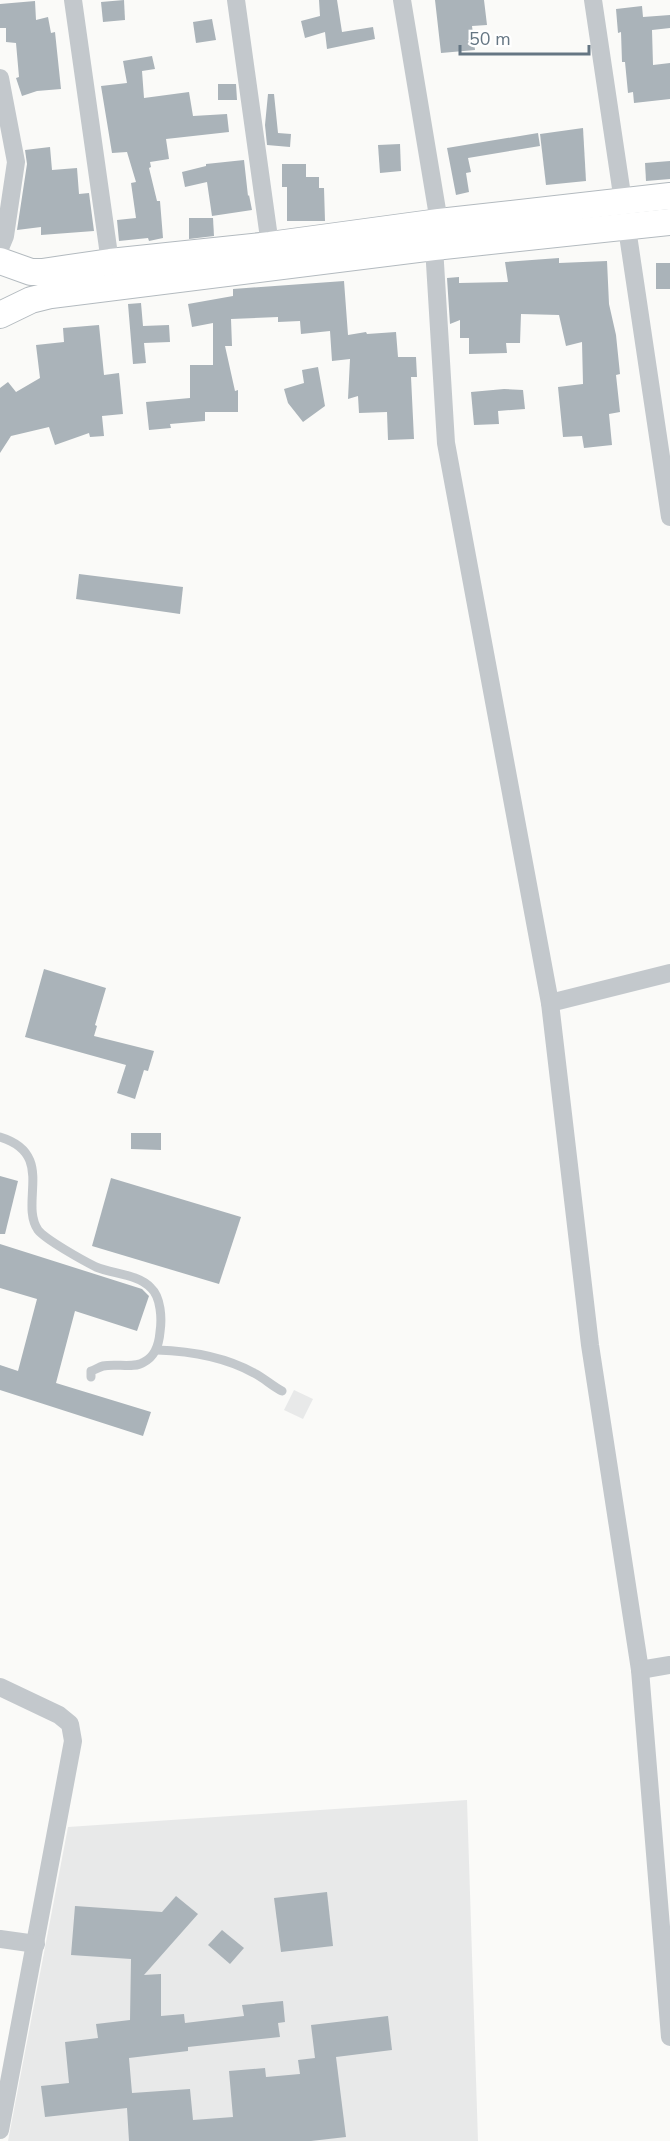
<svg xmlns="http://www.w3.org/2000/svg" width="670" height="2141" font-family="'Nunito Sans',sans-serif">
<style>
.built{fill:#e8e9e9}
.building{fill:#aab3b9}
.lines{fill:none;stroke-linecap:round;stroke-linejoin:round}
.secondary-casing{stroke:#b3babf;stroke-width:28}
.service{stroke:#c3c8cc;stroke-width:9}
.minor{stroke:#c3c8cc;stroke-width:18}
.secondary{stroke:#fff;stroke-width:26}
</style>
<rect width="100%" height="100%" fill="#fafaf8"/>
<!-- built -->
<g class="built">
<polygon points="294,1390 313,1399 303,1419 284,1410"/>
<polygon points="467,1800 478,2141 8,2141 68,1827"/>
</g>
<!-- building -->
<g class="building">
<polygon points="124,0 125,20 103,22 101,2"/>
<polygon points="319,0 337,0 342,32 373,27 375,39 327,49 325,32 305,38 301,21 320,16"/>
<polygon points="435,0 484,0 487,25 472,26 475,50 441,53"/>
<polygon points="35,1 36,20 48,17 51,33 55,32 61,89 37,91 22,96 16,78 19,77 16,43 6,42 6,28 0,28 0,4"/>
<polygon points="642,6 643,17 670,15 670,28 652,30 653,65 670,63 670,99 634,103 633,92 628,93 625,62 622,62 621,32 618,33 616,9"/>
<polygon points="212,19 216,40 196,43 193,22"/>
<polygon points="152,56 155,69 142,71 144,98 189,92 193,116 227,114 229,132 166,139 169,159 150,162 151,167 149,168 157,201 160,201 163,238 149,241 148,238 119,241 117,220 136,218 131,183 136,182 127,152 112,153 101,86 127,83 123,61"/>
<polygon points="218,84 236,84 237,100 218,100"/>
<polygon points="268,94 274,94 278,133 291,134 290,147 267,145 265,125"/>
<polygon points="583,128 586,181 546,185 540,134"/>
<polygon points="538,133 540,146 468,158 471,172 466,173 469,192 456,195 447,148"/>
<polygon points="400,144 401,171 380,173 378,145"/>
<polygon points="50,147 52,170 77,168 79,194 89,193 94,231 41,235 41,227 17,230 27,164 25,150"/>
<polygon points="244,160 248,196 249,195 252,210 212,216 207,182 185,187 182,172 206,166 206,164"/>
<polygon points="670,161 670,179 646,181 645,163"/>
<polygon points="282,164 306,164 306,177 319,177 319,188 324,188 325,221 287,221 287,187 282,187"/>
<polygon points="189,218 213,218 214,236 189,239"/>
<polygon points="559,258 559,263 607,261 609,304 616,335 620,374 616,375 620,412 609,414 612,445 584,448 582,436 563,437 558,387 583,384 582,342 566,346 559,315 521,314 520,343 506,343 507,353 469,354 469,338 460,338 460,320 450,324 447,278 459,277 459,283 508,282 505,262"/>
<rect x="656" y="263" width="14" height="26"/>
<polygon points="344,281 348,335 366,332 367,334 396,332 398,357 416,357 417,377 411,377 414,439 388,440 387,412 359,413 358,396 348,399 350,359 332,361 330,331 301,334 300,321 278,322 278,317 231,319 232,346 225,346 235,391 238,390 238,412 205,412 205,421 170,424 171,428 149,430 146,402 190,398 190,365 213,365 213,323 192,327 188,304 233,296 233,289"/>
<polygon points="141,303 143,326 169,325 170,342 144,343 146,363 133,364 128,304"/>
<polygon points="99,325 104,375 119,373 123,414 102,416 104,436 90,437 89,433 55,445 49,427 11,436 0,453 0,388 8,382 16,392 40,378 36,345 64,342 63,328"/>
<polygon points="318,367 325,406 303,422 288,403 284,389 304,383 302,370"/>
<polygon points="504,389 523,390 525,409 498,411 499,424 474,425 471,392"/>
<polygon points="79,574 183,587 180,614 76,599"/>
<polygon points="44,969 106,988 95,1025 97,1026 94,1036 154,1051 148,1071 144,1070 135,1099 117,1093 126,1065 25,1037"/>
<polygon points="131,1133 161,1133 161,1150 131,1149"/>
<polygon points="0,1176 18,1181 5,1234 0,1234"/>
<polygon points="111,1178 241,1217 219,1284 92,1246"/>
<polygon points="0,1244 142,1289 149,1296 137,1331 75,1311 56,1383 151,1412 143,1436 0,1390 0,1365 18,1371 37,1299 0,1288"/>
<polygon points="327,1892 333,1946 281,1952 274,1898"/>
<polygon points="176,1896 198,1914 144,1975 161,1974 161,2016 184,2014 185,2023 244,2016 242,2005 283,2001 285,2022 278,2023 280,2037 188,2047 188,2051 129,2058 132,2093 190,2089 193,2120 233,2117 229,2071 265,2068 266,2077 300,2074 298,2060 315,2058 311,2025 388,2016 392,2050 336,2057 346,2137 311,2141 129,2141 127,2108 45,2117 41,2086 69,2083 65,2042 98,2038 96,2024 130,2020 131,1959 71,1955 75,1906 162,1912"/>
<polygon points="222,1930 244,1948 230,1964 208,1945"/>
</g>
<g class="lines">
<defs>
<g id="secondary">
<polyline points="0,261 31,272 42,272 110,262 270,245 439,222 670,196"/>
<polyline points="0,315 31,300 51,295 434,247 670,222"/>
</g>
</defs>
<!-- secondary casing -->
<use href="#secondary" class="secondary-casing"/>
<!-- service -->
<g class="service">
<path d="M0,1137C56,1154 19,1202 38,1230C46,1240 84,1261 96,1267C113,1274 138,1274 151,1288C161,1297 162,1319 160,1332C159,1344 156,1356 144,1362C134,1369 116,1363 103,1366C99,1367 95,1370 91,1371V1377"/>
<path d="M157,1350C189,1351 225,1357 254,1373C264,1378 272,1386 282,1391"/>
</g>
<!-- minor -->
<g class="minor">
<polyline points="73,0 110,262"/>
<polyline points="236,0 270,245"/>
<polyline points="402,0 439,222"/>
<polyline points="593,0 670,517"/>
<polyline points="0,78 16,162 5,236 0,248"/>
<polyline points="434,247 446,443 550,1003 590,1345 640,1670 670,2037"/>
<polyline points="550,1003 670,973"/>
<polyline points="640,1670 670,1665"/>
<polyline points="0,1687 59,1715 70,1724 73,1741 0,2130"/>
<polyline points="0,1939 36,1944"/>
</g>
<!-- secondary -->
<use href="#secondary" class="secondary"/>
</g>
<!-- scale -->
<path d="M460 45v9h129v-9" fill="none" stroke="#657683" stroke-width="3"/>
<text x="469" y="45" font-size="18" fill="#657683" stroke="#ffffff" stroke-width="4.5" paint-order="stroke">50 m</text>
</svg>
